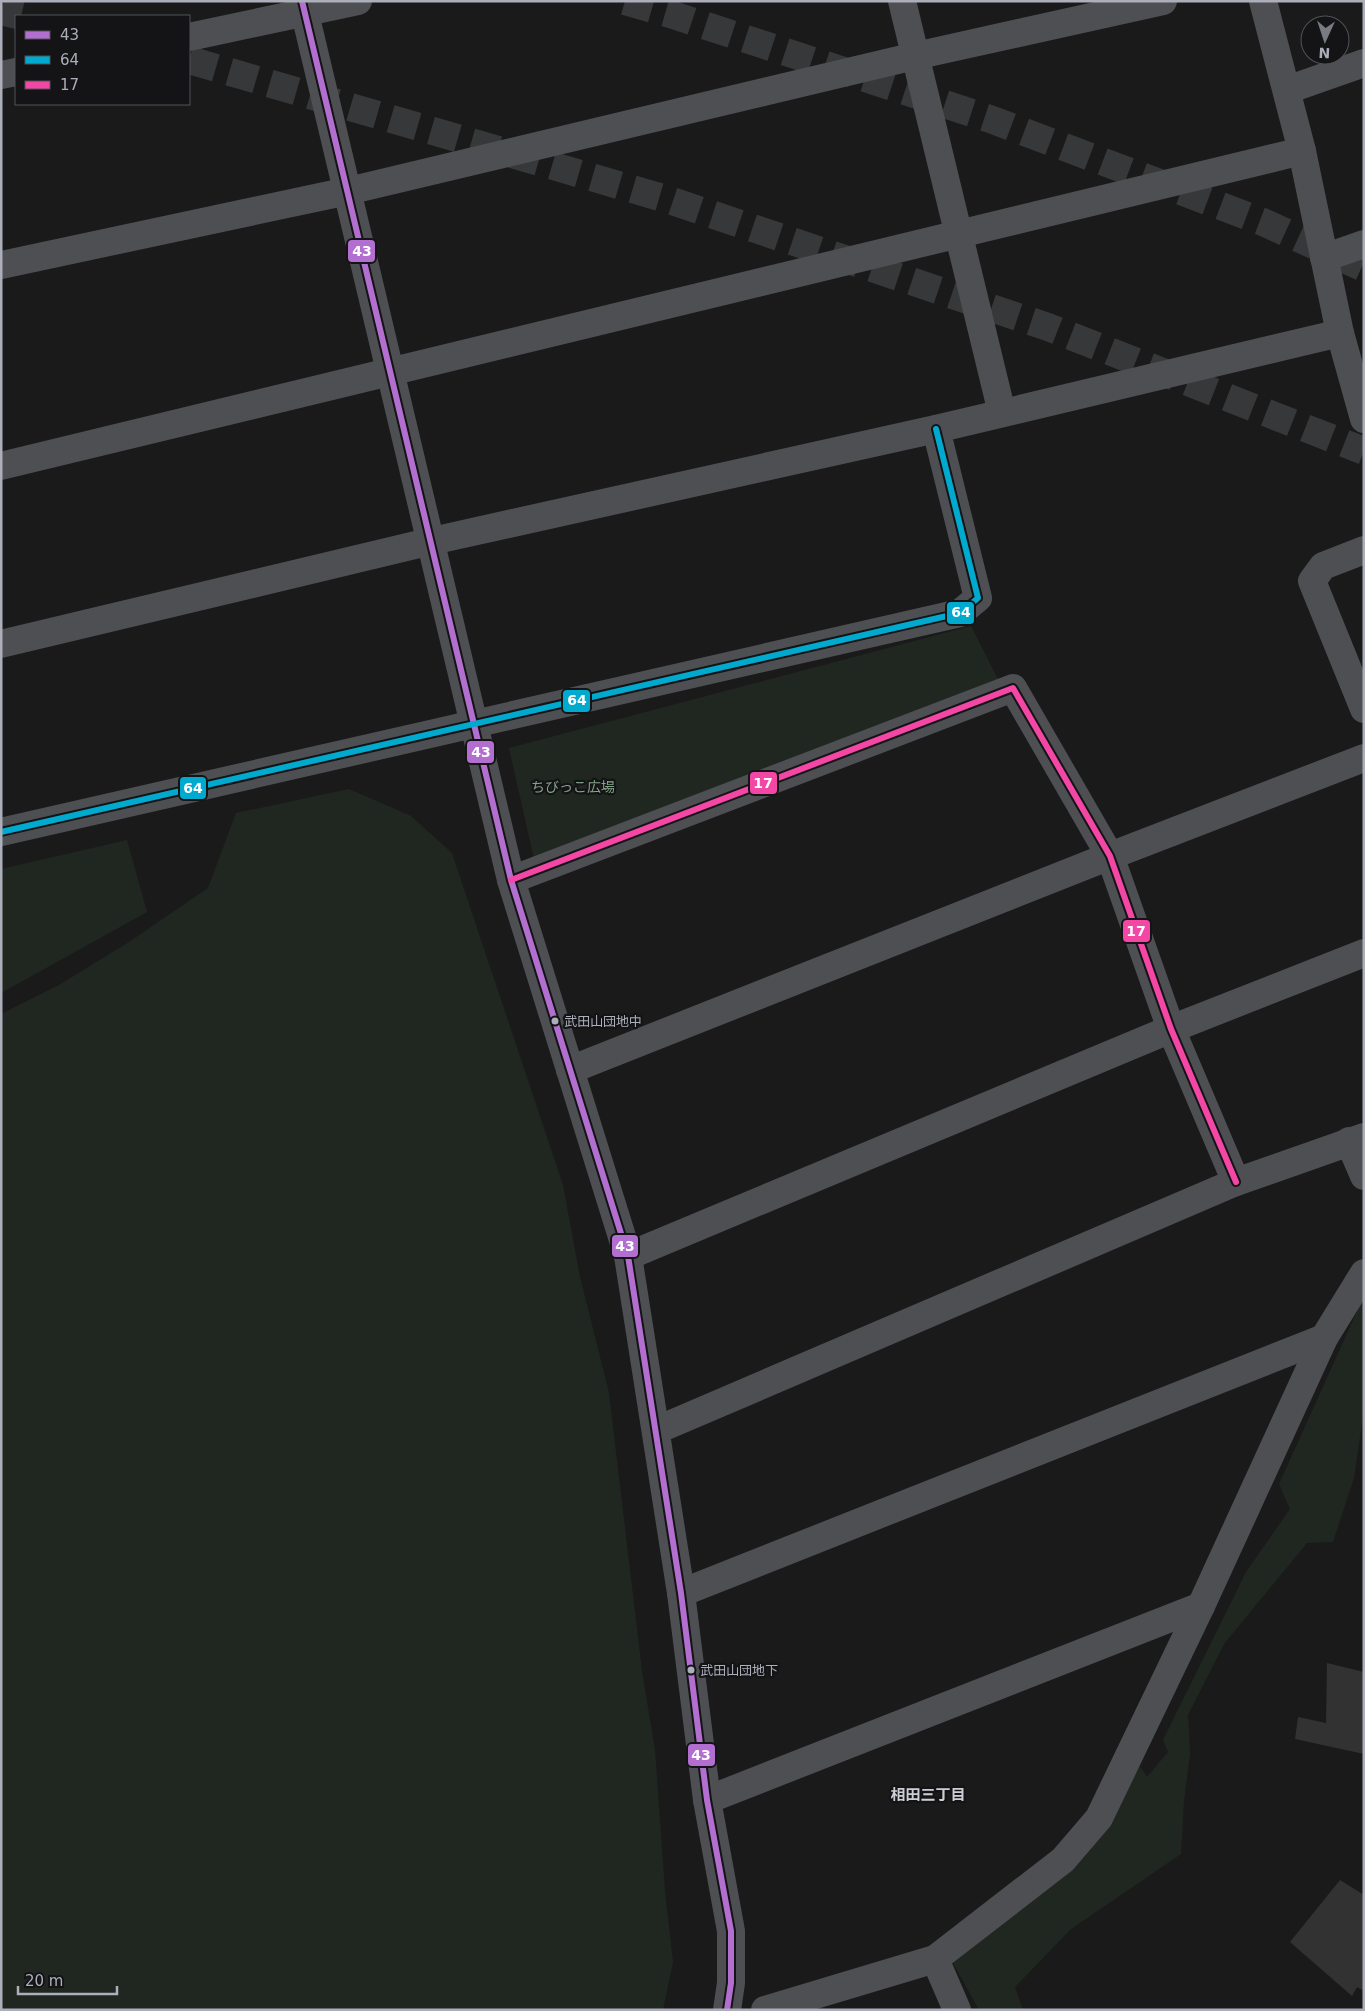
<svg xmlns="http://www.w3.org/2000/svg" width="1365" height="2011" font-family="'DejaVu Sans','Noto Sans JP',sans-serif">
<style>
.green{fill:#202721}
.building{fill:#323232}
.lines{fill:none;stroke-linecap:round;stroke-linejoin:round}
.highway-tunnel{stroke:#37383a;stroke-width:28;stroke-dasharray:28 14;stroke-linecap:butt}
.minor{stroke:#4e4f53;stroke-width:28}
.bus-1-casing{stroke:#141416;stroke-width:10}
.bus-2-casing{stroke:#141416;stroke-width:10}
.bus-3-casing{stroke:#141416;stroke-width:10}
.bus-1{stroke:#b36fd0;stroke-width:6}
.bus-2{stroke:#00a9ce;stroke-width:6}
.bus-3{stroke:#f346a5;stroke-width:6}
.bus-dot{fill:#acafba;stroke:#141416;stroke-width:2}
.labels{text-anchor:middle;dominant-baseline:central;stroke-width:4.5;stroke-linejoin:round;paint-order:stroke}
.bus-label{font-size:13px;fill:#acafba;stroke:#141416;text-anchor:start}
.park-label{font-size:14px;fill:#84a488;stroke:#141416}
.neighbourhood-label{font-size:15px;font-weight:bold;fill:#cdcfd6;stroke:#141416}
.line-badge{stroke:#141416;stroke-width:2}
.badge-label{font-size:14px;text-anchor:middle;font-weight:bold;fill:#fff}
</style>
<rect width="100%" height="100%" fill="#1a1a1a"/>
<!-- green -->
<g class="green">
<polygon points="971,626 999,681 534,859 509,748"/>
<polygon points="349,789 411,816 452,853 563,1185 580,1277 609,1393 642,1671 655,1750 665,1891 673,1962 663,2010 1,2010 1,1014 59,985 129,942 208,888 236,813"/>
<polygon points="127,840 147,912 1,993 1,869"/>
<polygon points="1364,1296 1364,1409 1354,1478 1333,1542 1307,1543 1224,1644 1188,1715 1190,1754 1184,1801 1181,1854 1071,1929 1015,1987 1023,2010 979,2010 952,1961 1092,1844 1140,1766 1147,1777 1168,1752 1163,1740 1246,1572 1290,1509 1279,1484"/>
</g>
<!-- building -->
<g class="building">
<polygon points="1327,1663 1364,1672 1364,1754 1295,1739 1298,1717 1326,1723"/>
<polygon points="1340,1880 1364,1895 1364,1991 1357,1987 1352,1996 1290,1942"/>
</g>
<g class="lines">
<!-- highway-tunnel -->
<g class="highway-tunnel">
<polyline points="625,1 670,14 990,119 1263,222 1364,268"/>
<polyline points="1,11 21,16"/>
<polyline points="189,60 663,198 1048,327 1364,451"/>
</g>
<!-- minor -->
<g class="minor">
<polyline points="302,1 511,880 628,1256 681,1593 707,1800 731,1931 731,1983 727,2010"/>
<polyline points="902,1 1002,413"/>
<polyline points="1263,1 1302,151 1340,333 1364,419"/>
<polyline points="189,37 358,1"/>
<polyline points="1,75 16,72"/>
<polyline points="1287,90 1364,63"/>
<polyline points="1324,258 1364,244"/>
<polyline points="1,265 348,191 915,56 1163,1"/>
<polyline points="1,466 1302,151"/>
<polyline points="1364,550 1323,566 1312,581 1364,709"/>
<polyline points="1,644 432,541 936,429 1340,333"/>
<polyline points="1,832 960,613 978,598 936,429"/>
<polyline points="511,880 1013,688 1110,856 1171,1029 1236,1182"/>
<polyline points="570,1070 1110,856 1364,758"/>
<polyline points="1349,1141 1364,1176"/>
<polyline points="628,1256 1171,1029 1364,953"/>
<polyline points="657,1430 1236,1182 1364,1137"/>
<polyline points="681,1593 1324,1338"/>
<polyline points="707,1800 1201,1606"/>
<polyline points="935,1959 957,2010"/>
<polyline points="765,2010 935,1959 1063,1860 1099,1818 1201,1606 1324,1338 1364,1273"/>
</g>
<defs>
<polyline id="bus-1" points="302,1 511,880 628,1256 681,1593 707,1800 731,1931 731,1983 727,2010"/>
<polyline id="bus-2" points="1,832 960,613 978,598 936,429"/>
<polyline id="bus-3" points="511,880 1013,688 1110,856 1171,1029 1236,1182"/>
</defs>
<!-- bus-1 casing -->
<use href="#bus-1" class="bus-1-casing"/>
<!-- bus-2 casing -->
<use href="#bus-2" class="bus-2-casing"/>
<!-- bus-3 casing -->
<use href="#bus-3" class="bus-3-casing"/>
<!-- bus-1 -->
<use href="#bus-1" class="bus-1"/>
<!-- bus-2 -->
<use href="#bus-2" class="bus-2"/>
<!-- bus-3 -->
<use href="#bus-3" class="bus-3"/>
</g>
<!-- markers -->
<g class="bus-dot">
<circle cx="555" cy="1021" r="4.5"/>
<circle cx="691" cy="1670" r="4.5"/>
</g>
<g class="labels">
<!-- bus labels -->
<g class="bus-label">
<text x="564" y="1021">武田山団地中</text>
<text x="700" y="1670">武田山団地下</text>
</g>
<!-- park labels -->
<g class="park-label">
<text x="573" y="787">ちびっこ広場</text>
</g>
<!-- neighbourhood labels -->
<g class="neighbourhood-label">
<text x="928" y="1795">相田三丁目</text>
</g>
</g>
<g class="line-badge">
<rect x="347" y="239" width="29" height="24" rx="5" fill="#b36fd0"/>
<rect x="946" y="601" width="29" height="24" rx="5" fill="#00a9ce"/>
<rect x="562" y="689" width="29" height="24" rx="5" fill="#00a9ce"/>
<rect x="466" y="740" width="29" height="24" rx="5" fill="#b36fd0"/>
<rect x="749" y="771" width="29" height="24" rx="5" fill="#f346a5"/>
<rect x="179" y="776" width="28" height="24" rx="5" fill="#00a9ce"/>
<rect x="1122" y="919" width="29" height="24" rx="5" fill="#f346a5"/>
<rect x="611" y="1234" width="28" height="24" rx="5" fill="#b36fd0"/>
<rect x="687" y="1743" width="29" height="24" rx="5" fill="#b36fd0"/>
</g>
<g class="badge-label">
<text x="362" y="256">43</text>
<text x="961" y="617">64</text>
<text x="577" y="705">64</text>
<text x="481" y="757">43</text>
<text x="763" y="788">17</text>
<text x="193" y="793">64</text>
<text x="1136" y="936">17</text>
<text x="625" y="1251">43</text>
<text x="701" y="1760">43</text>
</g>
<!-- border -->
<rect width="1365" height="2011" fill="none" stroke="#acafba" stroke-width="5"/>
<!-- legend -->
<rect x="15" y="15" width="175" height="90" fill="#141416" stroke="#515258"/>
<rect x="25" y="31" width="25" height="8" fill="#b36fd0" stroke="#515258"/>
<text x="60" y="40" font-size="15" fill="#acafba">43</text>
<rect x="25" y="56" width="25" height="8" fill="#00a9ce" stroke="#515258"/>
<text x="60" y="65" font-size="15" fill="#acafba">64</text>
<rect x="25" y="81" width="25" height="8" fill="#f346a5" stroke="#515258"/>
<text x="60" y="90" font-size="15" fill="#acafba">17</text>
<!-- north arrow -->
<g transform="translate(1325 40) rotate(183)"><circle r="24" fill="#141416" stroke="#515258"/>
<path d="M0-4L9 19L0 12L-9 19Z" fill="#797b82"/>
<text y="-8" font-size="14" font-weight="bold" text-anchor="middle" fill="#acafba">N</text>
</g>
<!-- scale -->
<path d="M18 1986v8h99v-8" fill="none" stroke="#acafba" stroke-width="2.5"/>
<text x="25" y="1986" font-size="15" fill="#acafba" stroke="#141416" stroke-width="4" paint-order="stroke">20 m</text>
</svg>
